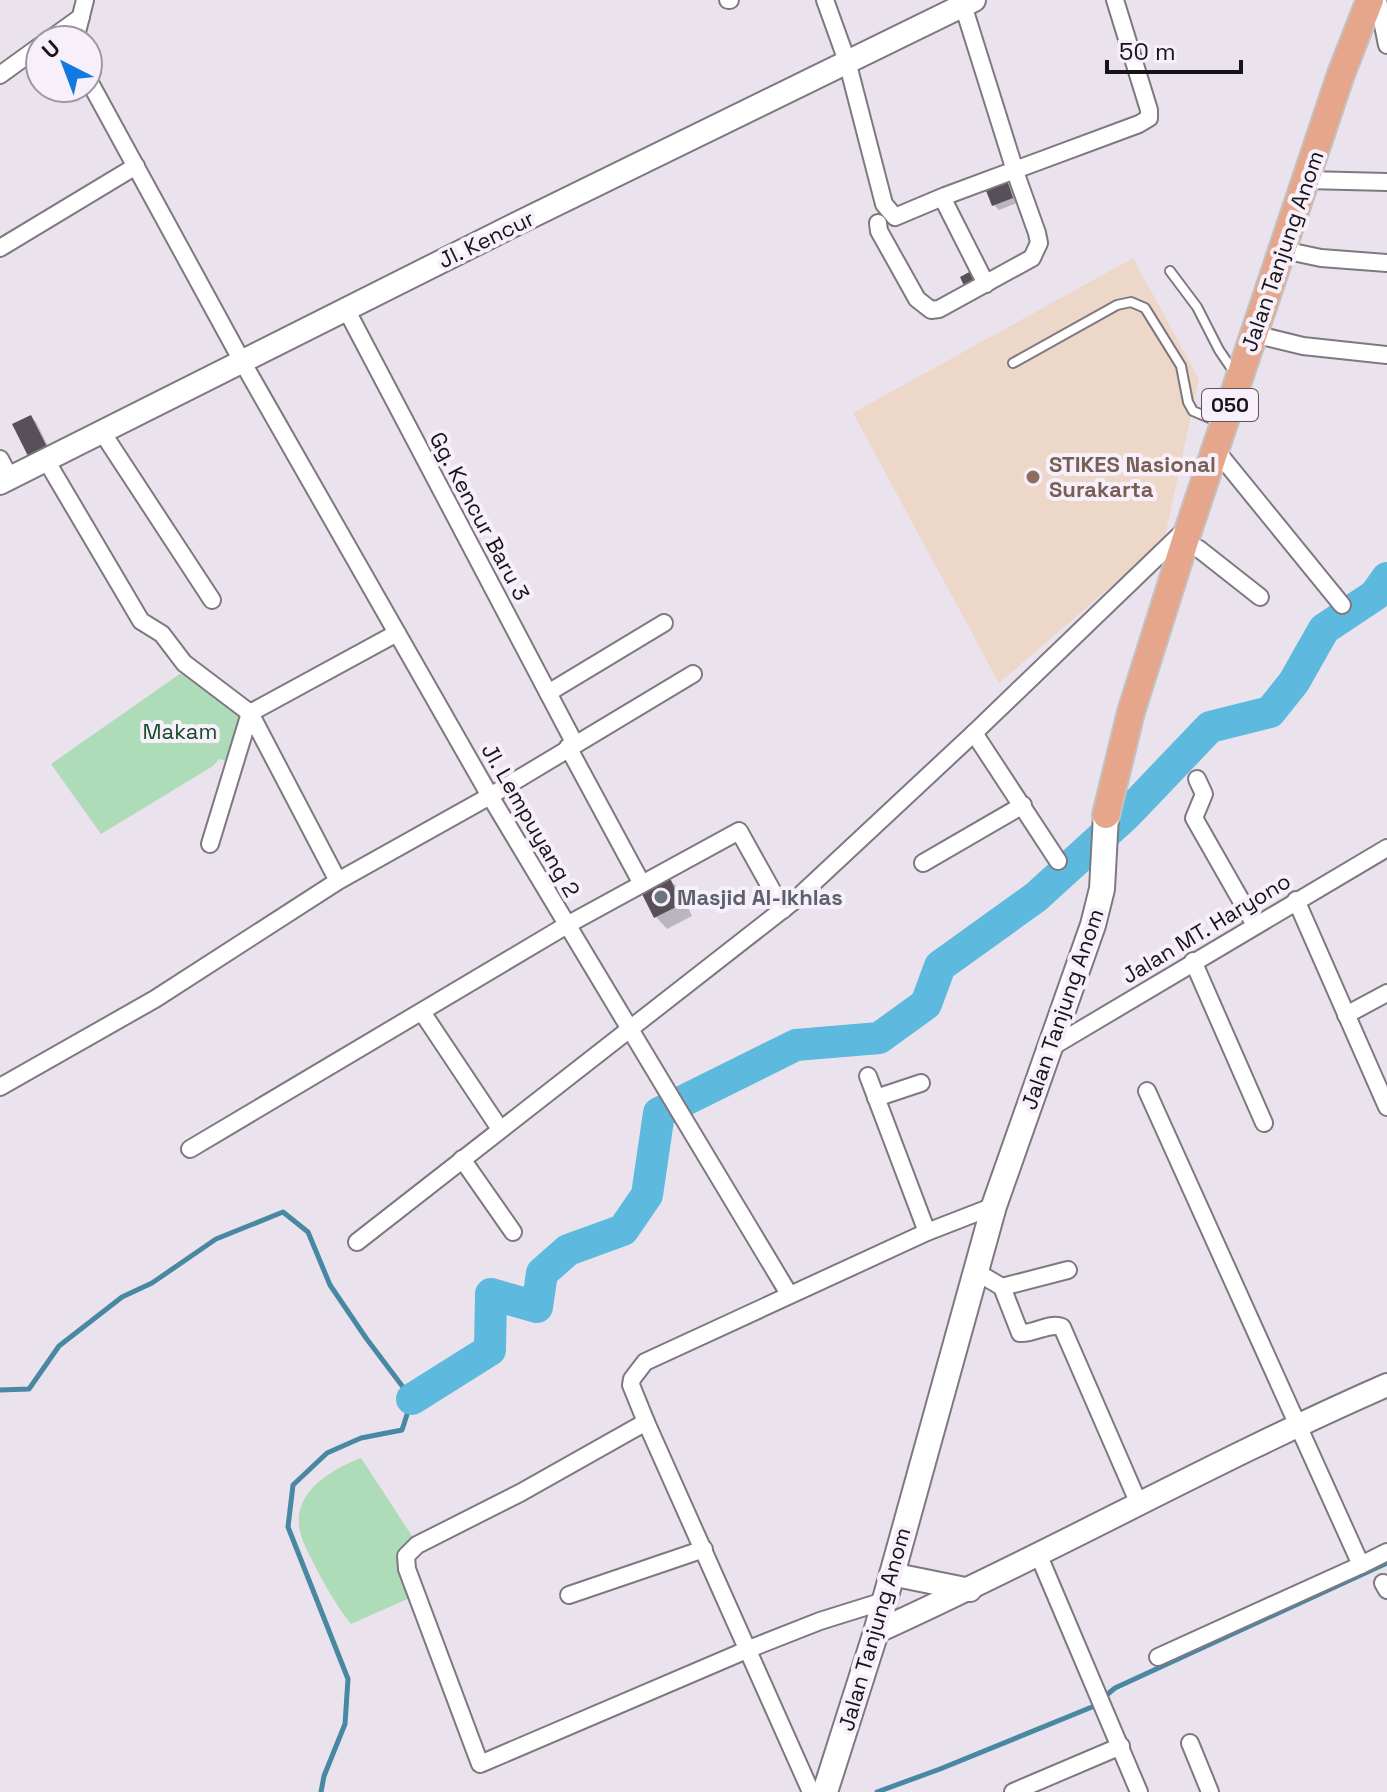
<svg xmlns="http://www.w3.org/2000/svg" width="1387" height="1792" font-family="'Space Grotesk',sans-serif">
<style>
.education{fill:#ecd7c9}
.green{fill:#aedbb8}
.shadow{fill:#0003}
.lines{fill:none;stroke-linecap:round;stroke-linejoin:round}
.stream{stroke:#4888a3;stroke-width:5}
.river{stroke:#5db9de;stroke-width:32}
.building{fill:#575058}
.service-casing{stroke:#7f7882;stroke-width:12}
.minor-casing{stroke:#7f7882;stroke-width:20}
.tertiary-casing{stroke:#7f7882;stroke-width:26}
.secondary-casing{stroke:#7f7882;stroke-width:28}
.primary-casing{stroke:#c3c2c3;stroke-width:30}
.service{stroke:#fff;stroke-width:8}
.minor{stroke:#fff;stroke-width:16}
.tertiary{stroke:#fff;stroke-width:22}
.secondary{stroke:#fff;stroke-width:24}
.primary{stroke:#e6a68b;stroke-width:26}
.education-dot{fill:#8d6e63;stroke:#f7f0fa;stroke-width:3}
.worship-dot{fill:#6b7280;stroke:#f7f0fa;stroke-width:3}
.labels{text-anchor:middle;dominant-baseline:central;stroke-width:8;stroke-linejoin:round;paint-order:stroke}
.shield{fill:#f7f0fa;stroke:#5a565c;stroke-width:2}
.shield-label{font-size:20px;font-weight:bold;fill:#171418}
.street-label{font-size:22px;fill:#171418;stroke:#f7f0fa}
.education-label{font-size:22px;font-weight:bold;fill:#785e54;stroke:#f7f0fa;text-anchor:start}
.park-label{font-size:22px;fill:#184b29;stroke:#f7f0fa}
.worship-label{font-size:22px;font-weight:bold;fill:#5b616d;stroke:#f7f0fa;text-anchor:start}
</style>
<rect width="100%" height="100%" fill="#eae3ed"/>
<!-- education -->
<polygon class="education" points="1133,258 1199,379 1164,541 999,683 853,413"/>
<!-- green -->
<g class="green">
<polygon points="184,671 242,715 226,761 219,759 213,766 101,834 51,764"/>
<path d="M361,1458L416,1542L410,1547L412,1597L351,1624C336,1605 326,1587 315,1566C309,1554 301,1540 299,1526C295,1490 333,1469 361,1458Z"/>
</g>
<!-- shadow -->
<g class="shadow">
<polygon points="1006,182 1012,187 1017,203 999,210 994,205"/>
<polygon points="31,417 36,422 52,454 36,462"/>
<polygon points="668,878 680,890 692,916 667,929 656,917"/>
</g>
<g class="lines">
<!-- stream -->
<g class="stream">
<polyline points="0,1390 29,1389 59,1346 122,1297 152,1283 216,1239 283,1212 308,1232 330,1285 366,1338 412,1399 402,1430 361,1438 327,1453 293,1485 288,1527 348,1679 345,1724 324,1776 321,1792"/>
<polyline points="877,1792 940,1769 1092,1707 1115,1688 1387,1563"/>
</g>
<!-- river -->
<polyline class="river" points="412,1399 490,1350 491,1294 537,1307 542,1273 568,1250 623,1230 647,1195 659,1113 796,1045 879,1038 926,1004 940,966 1036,897 1126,815 1210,727 1270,712 1294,682 1324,629 1375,595 1387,578"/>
</g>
<!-- building -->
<g class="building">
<polygon points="1007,180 1013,198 992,206 985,188"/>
<polygon points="973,270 979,281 965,288 960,277"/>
<polygon points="31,415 48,449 29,458 12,424"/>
<polygon points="669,876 682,904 654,918 640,890"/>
</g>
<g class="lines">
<defs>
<g id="service">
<polyline points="1170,271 1197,307 1219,350 1234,372"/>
<polyline points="1013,363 1117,305 1131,302 1145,308 1181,366 1188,402 1193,411 1219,422"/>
</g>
<g id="minor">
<polyline points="728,0 730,0"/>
<polyline points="825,0 847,61 884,204 895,217 945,196 1139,124 1149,118 1149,110 1115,0"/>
<polyline points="1378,0 1387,45"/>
<polyline points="49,40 81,17"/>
<polyline points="75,40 85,0"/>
<polyline points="0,75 40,46"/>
<polyline points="88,79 243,363 490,796 789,1294"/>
<polyline points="1306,180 1387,182"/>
<polyline points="946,205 986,284"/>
<polyline points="878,223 879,231 917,299 931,310 939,309 1032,258 1039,243 1037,233 1017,177 963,5"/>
<polyline points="0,248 136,166"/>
<polyline points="1283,250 1321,258 1387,263"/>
<polyline points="346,309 575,744"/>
<polyline points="1254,334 1303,346 1387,355"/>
<polyline points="102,432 212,600"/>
<polyline points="1215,449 1342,605"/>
<polyline points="0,459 10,478"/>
<polyline points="46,460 141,621 162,634 184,663 250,713 338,881"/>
<polyline points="1184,542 1199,549 1260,597"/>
<polyline points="548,693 664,623"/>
<polyline points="250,713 397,633"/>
<polyline points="974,733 1058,861"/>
<polyline points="568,747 642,884"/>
<polyline points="1197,779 1204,794 1194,818 1255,925"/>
<polyline points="210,844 250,713"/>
<polyline points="923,863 1023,805"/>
<polyline points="1296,900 1387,1107"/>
<polyline points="1193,961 1264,1123"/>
<polyline points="422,1012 500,1129"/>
<polyline points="1346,1015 1387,993"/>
<polyline points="1050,1048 1387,848"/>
<polyline points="868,1076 927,1232"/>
<polyline points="0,1087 155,999 338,881 490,796 693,674"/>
<polyline points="1147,1091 1361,1565 1158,1657"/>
<polyline points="876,1098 921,1083"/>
<polyline points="190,1149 567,925 739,831 783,910"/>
<polyline points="462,1159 513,1232"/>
<polyline points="357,1242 795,900 974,733 1186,529"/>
<path d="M975,1271L1002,1287L1020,1333C1035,1334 1049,1322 1062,1327L1139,1504"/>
<polyline points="1002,1287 1068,1270"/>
<polyline points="646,1422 520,1493 417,1545 406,1556 407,1569 480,1764 749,1649 820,1621 884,1601"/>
<polyline points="1039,1556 1139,1792"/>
<polyline points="1361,1565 1387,1552"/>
<polyline points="1383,1583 1387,1590"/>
<polyline points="569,1595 704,1549"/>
<polyline points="1190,1743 1210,1792"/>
<polyline points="811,1792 646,1422 631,1385 632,1379 645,1362 927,1232 994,1206"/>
<polyline points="1013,1792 1121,1746"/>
</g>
<g id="tertiary">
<polyline points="0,483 512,226 974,0"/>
<polyline points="891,1574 970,1590"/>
<path d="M876,1632C1049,1554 1213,1461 1387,1385"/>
</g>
<polyline id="secondary" points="825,1792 876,1632 994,1206 1093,925 1102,889 1106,815"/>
<polyline id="primary" points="1106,815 1131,712 1190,525 1341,74 1370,0"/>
</defs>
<!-- service casing -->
<use href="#service" class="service-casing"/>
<!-- minor casing -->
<use href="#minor" class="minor-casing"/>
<!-- tertiary casing -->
<use href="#tertiary" class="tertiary-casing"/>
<!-- secondary casing -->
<use href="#secondary" class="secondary-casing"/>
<!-- primary casing -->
<use href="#primary" class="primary-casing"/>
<!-- service -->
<use href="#service" class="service"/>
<!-- minor -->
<use href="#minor" class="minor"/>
<!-- tertiary -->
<use href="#tertiary" class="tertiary"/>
<!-- secondary -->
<use href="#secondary" class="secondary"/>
<!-- primary -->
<use href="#primary" class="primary"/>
</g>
<!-- markers -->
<circle class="education-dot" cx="1033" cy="477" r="8"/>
<circle class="worship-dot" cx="661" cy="897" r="8"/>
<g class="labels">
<!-- shield labels -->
<rect class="shield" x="1202" y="389" width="56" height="32" rx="6"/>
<g class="shield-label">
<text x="1230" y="405">050</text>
</g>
<!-- street labels -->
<g class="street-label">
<text transform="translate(486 239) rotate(-26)">Jl. Kencur</text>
<text transform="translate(1282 251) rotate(-71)">Jalan Tanjung Anom</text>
<text transform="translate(480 516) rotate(62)">Gg. Kencur Baru 3</text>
<text transform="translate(531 820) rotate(60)">Jl. Lempuyang 2</text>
<text transform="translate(1206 928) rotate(-31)">Jalan MT. Haryono</text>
<text transform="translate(1062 1009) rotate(-71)">Jalan Tanjung Anom</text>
<text transform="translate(874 1629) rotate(-74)">Jalan Tanjung Anom</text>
</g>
<!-- education labels -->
<g class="education-label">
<text x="1049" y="464">STIKES Nasional<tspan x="1049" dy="25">Surakarta</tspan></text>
</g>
<!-- park labels -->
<g class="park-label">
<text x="180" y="731">Makam</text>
</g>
<!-- worship labels -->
<g class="worship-label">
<text x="677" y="897">Masjid Al-Ikhlas</text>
</g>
</g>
<!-- north arrow -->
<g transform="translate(64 64) rotate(318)"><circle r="38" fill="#f7f0fa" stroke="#9d98a0" stroke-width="2"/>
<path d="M0-6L14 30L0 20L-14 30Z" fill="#1279e1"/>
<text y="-12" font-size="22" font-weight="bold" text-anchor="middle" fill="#171418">U</text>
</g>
<!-- scale -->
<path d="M1107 60v12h134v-12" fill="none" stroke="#171418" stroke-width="4"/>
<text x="1119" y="60" font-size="24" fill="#171418" stroke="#f7f0fa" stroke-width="6" paint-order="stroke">50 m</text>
</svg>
